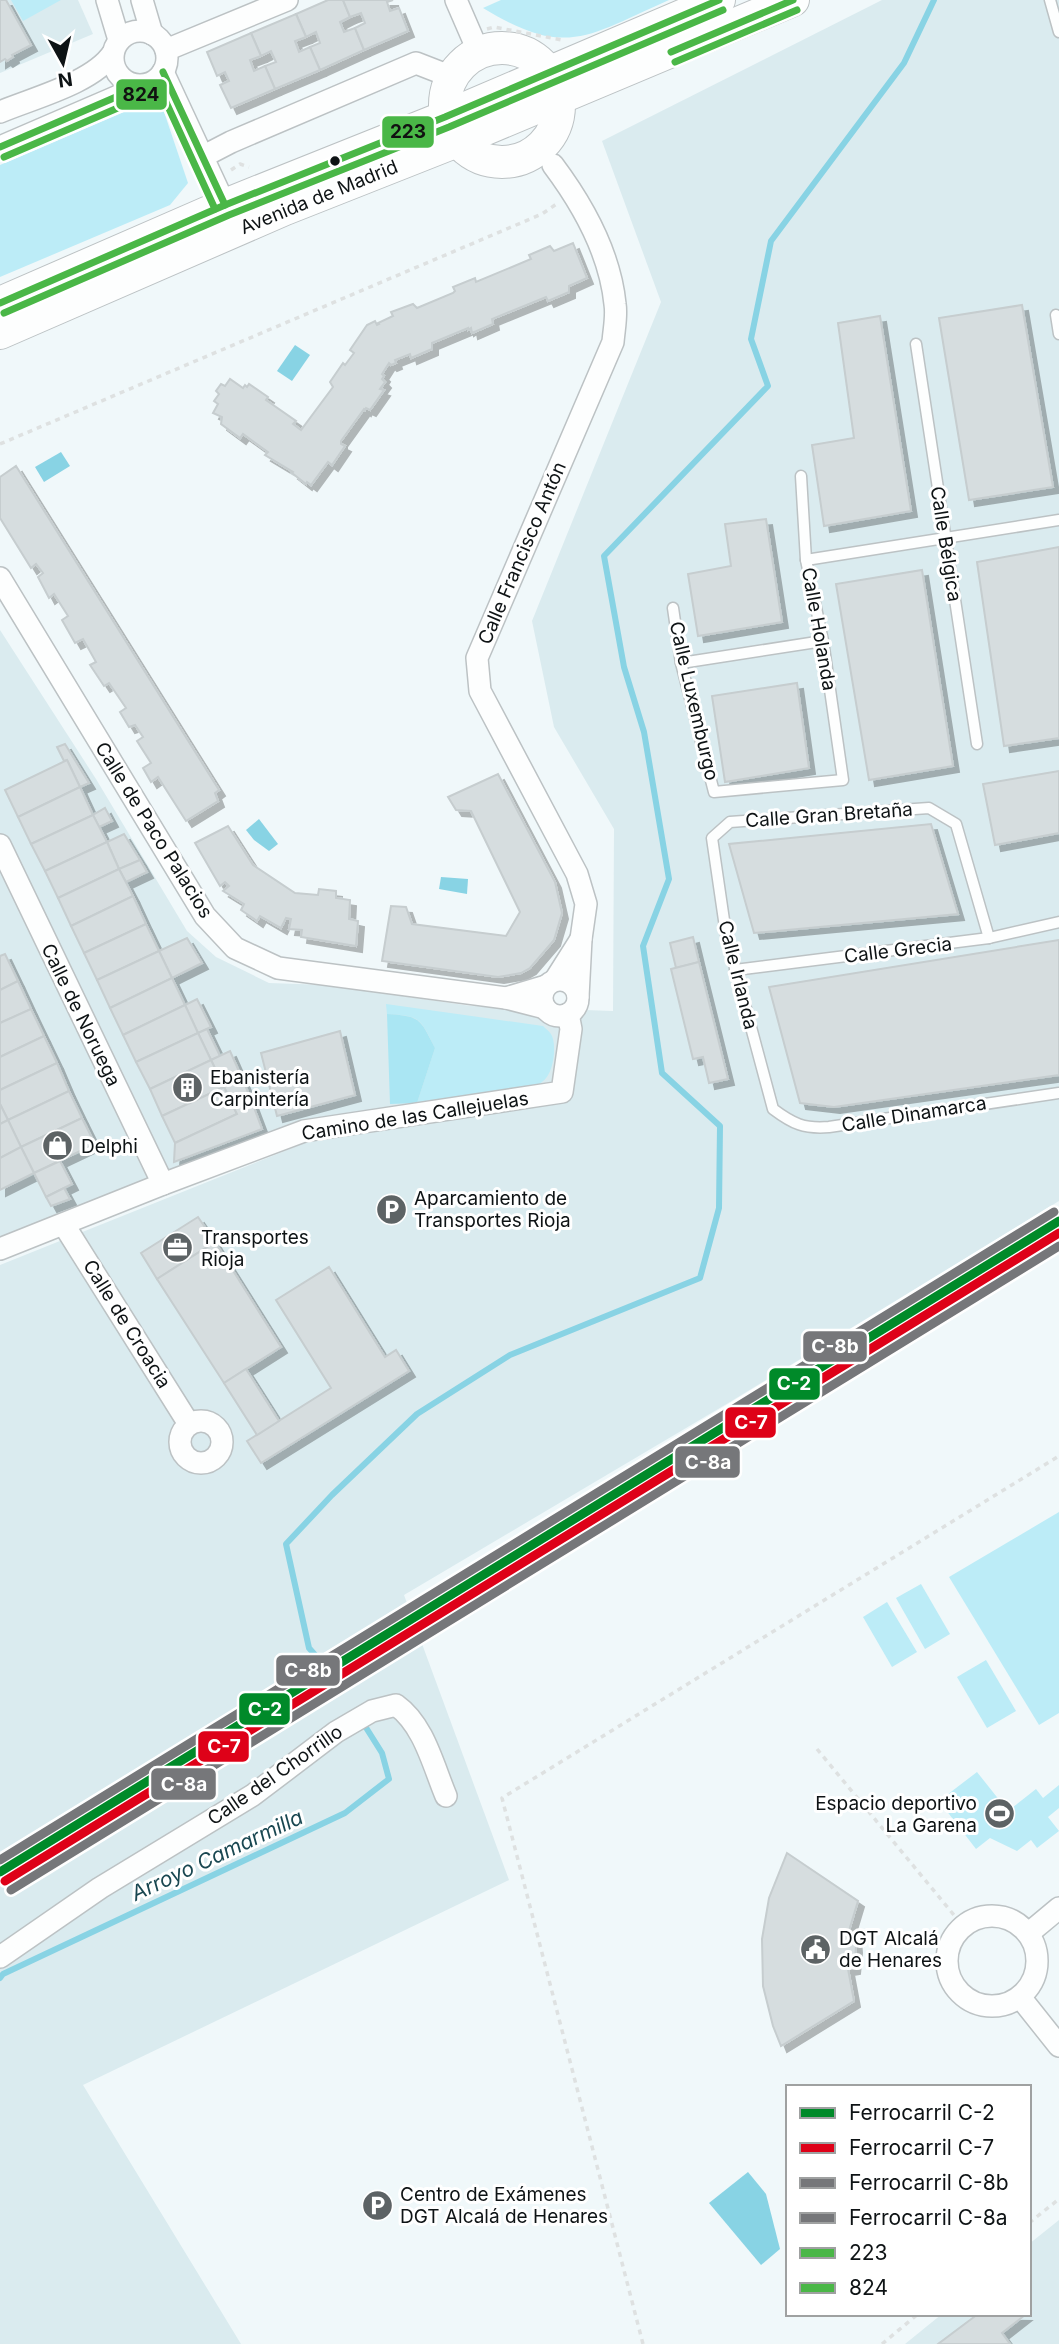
<svg xmlns="http://www.w3.org/2000/svg" width="1059" height="2344" font-family="Inter,sans-serif">
<style>
.built{fill:#daebef}
.green{fill:#bcecf7}
.forest{fill:#aae6f3}
.water{fill:#88d3e4}
.lines{fill:none;stroke-linecap:round;stroke-linejoin:round}
.stream{stroke:#88d3e4;stroke-width:6}
.building{fill:#d6dddf;stroke:#c6cdcf;stroke-width:2;filter:url(#shadow)}
.lane-casing{stroke:#bcc2c4;stroke-width:13}
.street-casing{stroke:#bcc2c4;stroke-width:24}
.primary-casing{stroke:#bcc2c4;stroke-width:34}
.path{stroke:#dee1e1;stroke-width:3.5;stroke-dasharray:5 5;stroke-linecap:butt}
.lane{stroke:#fdfefe;stroke-width:10}
.street{stroke:#fdfefe;stroke-width:21}
.primary{stroke:#fdfefe;stroke-width:32}
.bus-1-casing{stroke:#fff;stroke-width:12}
.bus-2-casing{stroke:#fff;stroke-width:12}
.bus-1{stroke:#4ab747;stroke-width:7}
.bus-2{stroke:#4ab747;stroke-width:7}
.rail-1-casing{stroke:#fff;stroke-width:14}
.rail-2-casing{stroke:#fff;stroke-width:14}
.rail-3-casing{stroke:#fff;stroke-width:14}
.rail-4-casing{stroke:#fff;stroke-width:14}
.rail-1{stroke:#008a29;stroke-width:9}
.rail-2{stroke:#de0118;stroke-width:9}
.rail-3{stroke:#76777a;stroke-width:9}
.rail-4{stroke:#76777a;stroke-width:9}
.bus-dot{fill:#0e1315;stroke:#fff;stroke-width:2.5}
.labels{text-anchor:middle;dominant-baseline:central;stroke-width:6;stroke-linejoin:round;paint-order:stroke}
.street-label{font-size:19px;fill:#0e1315;stroke:#fff}
.poi-label{font-size:19px;fill:#0e1315;stroke:#fff;text-anchor:start}
.water-label{font-size:21px;font-style:italic;fill:#194751;stroke:#fff}
.line-badge{stroke:#fff;stroke-width:2.5}
.badge-label{font-size:19px;text-anchor:middle;font-weight:bold;fill:#fff}
.pale-badge-label{font-size:19px;text-anchor:middle;font-weight:bold;fill:#111}
</style>
<defs>
<filter id="shadow"><feDropShadow dx="6" dy="6" stdDeviation="0" flood-color="#0004"/></filter>
</defs>
<rect width="100%" height="100%" fill="#f0f8fa"/>
<!-- built -->
<g class="built">
<polygon points="0,0 78,0 93,34 0,73"/>
<polygon points="882,0 1059,0 1059,1201 730,1402 404,1595 509,1880 83,2085 241,2344 0,2344 0,1265 382,1112 0,1249 0,630 96,779 187,931 216,957 269,983 326,985 471,1006 613,1011 614,829 554,727 532,621 661,302 602,141"/>
<polygon points="1059,2220 1059,2344 905,2344 942,2314 1029,2314 1029,2244"/>
</g>
<!-- green -->
<g class="green">
<polygon points="11,0 61,0 23,21"/>
<path d="M501,0H669C587,36 567,59 483,8Z"/>
<polygon points="159,97 188,183 170,205 0,277 0,165"/>
<path d="M386,1004L543,1026C547,1030 552,1033 553,1039C556,1051 553,1075 542,1082C539,1085 535,1086 532,1087L417,1103L435,1048C420,1018 421,1016 387,1014Z"/>
<polygon points="1059,1512 1059,1713 1039,1725 949,1577"/>
<polygon points="921,1584 950,1634 925,1649 896,1598"/>
<polygon points="887,1602 917,1652 892,1667 863,1617"/>
<polygon points="986,1660 1016,1711 987,1728 957,1677"/>
<polygon points="977,1772 1008,1811 1036,1789 1043,1798 1059,1785 1059,1808 1048,1817 1059,1831 1037,1848 1031,1840 1017,1851 990,1838 976,1849 939,1801"/>
</g>
<!-- forest -->
<path class="forest" d="M387,1014C421,1016 420,1019 435,1048L417,1103L390,1104Z"/>
<!-- water -->
<g class="water">
<polygon points="295,345 310,355 292,381 277,371"/>
<polygon points="61,452 70,466 44,482 35,467"/>
<polygon points="259,819 278,844 269,851 254,840 246,830"/>
<polygon points="441,877 468,879 467,894 439,889"/>
<polygon points="748,2172 766,2194 780,2249 761,2265 709,2203"/>
</g>
<g class="lines">
<!-- stream -->
<g class="stream">
<polyline points="323,1664 309,1648 286,1544 332,1495 417,1414 510,1355 700,1278 719,1208 720,1126 662,1073 643,946 669,879 644,732 624,667 604,556 768,386 751,339 771,241 904,63 934,0"/>
<polyline points="0,1978 3,1974 345,1813 389,1779 382,1753 365,1726"/>
</g>
</g>
<!-- building -->
<g class="building">
<polygon points="0,0 6,0 31,45 12,55 13,57 7,61 5,59 0,62"/>
<polygon points="328,0 343,0 350,17 340,22 344,32 355,28 364,50 320,70 310,47 320,43 316,32 306,37 296,14"/>
<polygon points="343,0 393,0 387,2 390,11 399,8 408,31 364,50 355,28 365,23 361,13 350,17"/>
<polygon points="296,14 306,37 295,41 299,52 310,47 320,70 275,89 265,66 276,62 271,51 261,56 251,33"/>
<polygon points="251,33 261,56 250,60 254,71 265,66 275,89 231,108 220,85 229,81 225,72 217,76 207,52"/>
<polygon points="573,243 587,278 569,286 569,292 548,301 546,297 492,319 493,324 472,333 471,328 468,330 468,328 432,343 432,349 411,358 410,354 395,360 396,363 391,365 389,363 382,374 384,376 382,379 385,382 380,389 384,390 370,410 366,408 365,410 364,409 341,441 341,444 345,446 332,465 328,462 311,485 307,482 306,484 292,473 293,472 265,455 268,452 243,434 240,438 221,424 222,417 213,413 218,404 214,401 219,394 216,391 221,384 225,386 230,379 243,388 245,385 247,387 249,384 268,397 266,400 296,421 293,424 301,430 333,387 330,382 343,363 345,365 354,353 350,350 367,325 375,321 377,325 379,324 378,323 393,316 391,312 413,304 417,308 453,293 455,291 453,287 475,278 476,282 531,259 529,255 550,246 554,251"/>
<polygon points="1022,305 1053,487 969,500 939,318"/>
<polygon points="880,316 911,511 824,526 812,445 854,438 838,323"/>
<polygon points="16,466 219,790 215,793 218,801 186,821 158,777 151,782 143,768 151,763 137,741 143,737 135,725 129,727 120,712 126,708 109,683 104,686 90,665 96,662 83,639 75,643 62,620 68,616 54,594 49,598 38,577 43,573 36,564 31,568 0,518 0,477"/>
<polygon points="766,519 782,622 698,636 688,574 731,566 725,524"/>
<polygon points="1059,547 1059,738 1004,746 977,562"/>
<polygon points="922,570 953,766 869,780 836,584"/>
<polygon points="797,683 809,768 725,782 712,696"/>
<polygon points="65,744 89,783 80,787 67,760 64,761 57,747"/>
<polygon points="67,760 80,787 18,817 5,790"/>
<polygon points="1059,771 1059,833 995,845 983,784"/>
<polygon points="498,774 555,882 562,913 554,940 530,968 521,973 498,977 382,961 391,906 406,907 412,924 506,936 520,912 471,811 456,810 448,797"/>
<polygon points="80,787 93,815 31,844 18,817"/>
<polygon points="105,808 112,821 99,827 93,815"/>
<polygon points="93,815 107,842 45,871 31,844"/>
<polygon points="931,824 958,914 754,933 729,844"/>
<polygon points="228,826 253,865 295,893 318,895 319,889 336,891 336,898 350,900 349,919 358,921 356,946 301,937 302,930 289,929 291,919 286,918 281,928 260,916 257,921 241,910 244,904 223,891 229,886 225,882 220,886 195,843"/>
<polygon points="124,834 140,860 119,869 107,842"/>
<polygon points="107,842 119,869 58,898 45,871"/>
<polygon points="140,860 147,872 126,882 119,869"/>
<polygon points="119,869 133,896 71,926 58,898"/>
<polygon points="133,896 146,924 84,953 71,926"/>
<polygon points="146,924 159,951 97,980 84,953"/>
<polygon points="693,937 699,962 676,968 670,943"/>
<polygon points="187,938 202,963 172,978 159,951"/>
<polygon points="1059,940 1059,1075 834,1107 800,1103 769,987"/>
<polygon points="159,951 172,978 110,1008 97,980"/>
<polygon points="5,954 18,981 0,990 0,956"/>
<polygon points="699,962 728,1079 709,1083 703,1057 693,1059 671,969"/>
<polygon points="172,978 185,1005 123,1035 110,1008"/>
<polygon points="18,981 31,1009 0,1023 0,990"/>
<polygon points="197,999 211,1027 198,1033 185,1005"/>
<polygon points="185,1005 198,1033 136,1062 123,1035"/>
<polygon points="31,1009 44,1036 0,1057 0,1023"/>
<polygon points="207,1029 220,1056 211,1060 198,1033"/>
<polygon points="340,1031 355,1095 277,1116 261,1053"/>
<polygon points="198,1033 211,1060 150,1089 136,1062"/>
<polygon points="44,1036 57,1063 0,1090 0,1057"/>
<polygon points="230,1051 242,1078 224,1087 211,1060"/>
<polygon points="211,1060 224,1087 162,1116 150,1089"/>
<polygon points="57,1063 69,1091 8,1120 0,1104 0,1090"/>
<polygon points="242,1078 250,1097 232,1104 224,1087"/>
<polygon points="224,1087 237,1114 175,1143 162,1116"/>
<polygon points="69,1091 82,1118 21,1147 8,1120"/>
<polygon points="250,1097 262,1129 174,1162 175,1143 237,1114 232,1104"/>
<polygon points="0,1104 8,1120 0,1124"/>
<polygon points="82,1118 95,1144 34,1173 21,1147"/>
<polygon points="8,1120 21,1147 0,1158 0,1124"/>
<polygon points="21,1147 34,1173 0,1190 0,1158"/>
<polygon points="60,1161 72,1184 46,1197 34,1173"/>
<polygon points="64,1188 70,1199 51,1206 46,1197"/>
<polygon points="198,1217 215,1242 157,1279 141,1253"/>
<polygon points="215,1242 281,1347 224,1383 157,1279"/>
<polygon points="329,1267 385,1357 396,1350 409,1371 261,1463 247,1441 331,1388 276,1300"/>
<polygon points="246,1369 279,1421 257,1435 224,1383"/>
<polygon points="787,1853 858,1901 848,1934 855,1934 856,1947 854,1968 848,1969 854,2001 781,2046 773,2026 763,1986 762,1939 769,1898"/>
<polygon points="978,2314 1025,2315 1002,2333 1010,2344 938,2344"/>
</g>
<g class="lines">
<defs>
<g id="lane">
<polyline points="1050,0 1059,32"/>
<polyline points="1056,315 1059,334"/>
<polyline points="916,344 977,744"/>
<polyline points="806,560 1059,520"/>
<polyline points="673,608 681,663 714,792 843,780 823,641 806,560 801,476"/>
<polyline points="681,663 823,641"/>
<path d="M989,938L956,824L929,808L730,822L712,838L726,934L773,1109C793,1124 804,1129 829,1127L1059,1093"/>
<polyline points="735,970 989,938 1059,922"/>
</g>
<g id="street">
<polyline points="107,0 119,40"/>
<polyline points="142,0 152,34"/>
<polyline points="456,0 479,53"/>
<circle cx="140" cy="58" r="27"/>
<polyline points="166,50 287,0"/>
<polyline points="163,72 225,205 237,206"/>
<path d="M0,112C33,98 93,83 113,53"/>
<polyline points="0,147 123,94 134,85"/>
<polyline points="204,156 231,142 416,63 452,77"/>
<path d="M553,165C583,205 610,254 615,304C617,316 614,329 613,342L477,658L480,691L577,874L586,904L581,939"/>
<polyline points="0,578 205,916 235,948 278,968 506,998"/>
<polyline points="0,845 163,1184"/>
<circle cx="560" cy="998" r="18"/>
<polyline points="555,980 581,939 578,997"/>
<polyline points="545,1008 506,998 546,986"/>
<polyline points="64,1225 189,1424"/>
<polyline points="0,1249 163,1184 304,1131 562,1092 571,1029 568,1014"/>
<circle cx="201" cy="1442" r="21"/>
<circle cx="992" cy="1961" r="45"/>
<polyline points="1029,1933 1059,1908"/>
<path d="M0,1957L100,1888L253,1795L336,1732L372,1711L396,1705C424,1725 433,1765 446,1796"/>
<polyline points="1020,1997 1059,2046"/>
</g>
<g id="primary">
<circle cx="502" cy="105" r="57"/>
<polyline points="0,303 225,205 445,117 719,0"/>
<polyline points="0,333 285,209 457,141 793,0"/>
</g>
</defs>
<!-- lane casing -->
<use href="#lane" class="lane-casing"/>
<!-- street casing -->
<use href="#street" class="street-casing"/>
<!-- primary casing -->
<use href="#primary" class="primary-casing"/>
<!-- path -->
<g class="path">
<polyline points="487,29 494,27 562,40"/>
<polyline points="231,170 240,164 249,167"/>
<polyline points="0,444 542,214 558,203"/>
<polyline points="817,1749 963,1926"/>
<polyline points="1029,2223 1059,2199"/>
<polyline points="643,2344 502,1798 1059,1456"/>
<polyline points="882,2344 918,2314"/>
</g>
<!-- lane -->
<use href="#lane" class="lane"/>
<!-- street -->
<use href="#street" class="street"/>
<!-- primary -->
<use href="#primary" class="primary"/>
<defs>
<g id="bus-1">
<polyline points="671,52 793,0"/>
<polyline points="163,72 225,205"/>
<polyline points="0,147 123,94 134,85"/>
<polyline points="0,303 225,205 445,117 719,0"/>
</g>
<g id="bus-2">
<polyline points="675,62 797,10"/>
<polyline points="4,157 127,104 138,95 153,93 160,89 215,209"/>
<polyline points="4,313 229,215 449,127 723,10"/>
</g>
</defs>
<!-- bus-1 casing -->
<use href="#bus-1" class="bus-1-casing"/>
<!-- bus-2 casing -->
<use href="#bus-2" class="bus-2-casing"/>
<!-- bus-1 -->
<use href="#bus-1" class="bus-1"/>
<!-- bus-2 -->
<use href="#bus-2" class="bus-2"/>
<defs>
<polyline id="rail-1" points="0,1872 1059,1221"/>
<polyline id="rail-2" points="5,1881 1059,1233"/>
<polyline id="rail-3" points="0,1860 1054,1212"/>
<polyline id="rail-4" points="11,1890 1059,1246"/>
</defs>
<!-- rail-1 casing -->
<use href="#rail-1" class="rail-1-casing"/>
<!-- rail-2 casing -->
<use href="#rail-2" class="rail-2-casing"/>
<!-- rail-3 casing -->
<use href="#rail-3" class="rail-3-casing"/>
<!-- rail-4 casing -->
<use href="#rail-4" class="rail-4-casing"/>
<!-- rail-1 -->
<use href="#rail-1" class="rail-1"/>
<!-- rail-2 -->
<use href="#rail-2" class="rail-2"/>
<!-- rail-3 -->
<use href="#rail-3" class="rail-3"/>
<!-- rail-4 -->
<use href="#rail-4" class="rail-4"/>
</g>
<!-- icons -->
<defs>
<symbol id="building-disc" viewBox="-11 -11 22 22"><circle r="9.5" fill="#5d6365" stroke="#fff"/><path d="M-4-6H4V6H1V3H-1V6H-4ZM-2.5-4.3h1.7v1.8h-1.7ZM.8-4.3h1.7v1.8H.8ZM-2.5-1h1.7V.8h-1.7ZM.8-1h1.7V.8H.8Z" fill="#fff"/></symbol>
<symbol id="shop-disc" viewBox="-11 -11 22 22"><circle r="9.5" fill="#5d6365" stroke="#fff"/><path d="M-5-2.5h2.3a2.7 3.5 0 0 1 5.4 0H5L5.5 6h-11ZM-1.5-2.5h3a1.5 2.3 0 0 0-3 0Z" fill="#fff"/></symbol>
<symbol id="parking-disc" viewBox="-11 -11 22 22"><circle r="9.5" fill="#5d6365" stroke="#fff"/><path d="M-3.5-5.5H1a3.5 3.5 0 0 1 0 7H-1V5.5H-3.5ZM-1-3.4V-.6H.8a1.4 1.4 0 0 0 0-2.8Z" fill="#fff"/></symbol>
<symbol id="office-disc" viewBox="-11 -11 22 22"><circle r="9.5" fill="#5d6365" stroke="#fff"/><path d="M-6-3h4V-5.5h4V-3h4V5H-6ZM-1-4.5V-3h2v-1.5ZM-6 0V1H6V0Z" fill="#fff"/></symbol>
<symbol id="stadium-disc" viewBox="-11 -11 22 22"><circle r="9.5" fill="#5d6365" stroke="#fff"/><path d="M0-5a6.5 5 0 1 0 0 10a6.5 5 0 1 0 0-10ZM-3.5-1.8h7v3.6h-7Z" fill="#fff"/></symbol>
<symbol id="civic-disc" viewBox="-11 -11 22 22"><circle r="9.5" fill="#5d6365" stroke="#fff"/><path d="M-.6-6.5H3V-4.5H.6V-3L4-1V1h2V6H-6V1h2V-1L-.6-3ZM-1.2 2.5V6h2.4V2.5Z" fill="#fff"/></symbol>
</defs>
<g fill-rule="evenodd">
<use href="#building-disc" x="170" y="1070" width="35" height="35"/>
<use href="#shop-disc" x="40" y="1128" width="35" height="35"/>
<use href="#parking-disc" x="374" y="1192" width="35" height="35"/>
<use href="#office-disc" x="160" y="1230" width="35" height="35"/>
<use href="#stadium-disc" x="982" y="1796" width="35" height="35"/>
<use href="#civic-disc" x="798" y="1932" width="35" height="35"/>
<use href="#parking-disc" x="360" y="2188" width="35" height="35"/>
</g>
<!-- markers -->
<circle class="bus-dot" cx="335" cy="161" r="6"/>
<g class="labels">
<!-- street labels -->
<g class="street-label">
<text transform="translate(319 197) rotate(-22)">Avenida de Madrid</text>
<text transform="translate(946 544) rotate(81)">Calle Bélgica</text>
<text transform="translate(522 553) rotate(-67)">Calle Francisco Antón</text>
<text transform="translate(819 629) rotate(80)">Calle Holanda</text>
<text transform="translate(694 701) rotate(77)">Calle Luxemburgo</text>
<text transform="translate(829 815) rotate(-4)">Calle Gran Bretaña</text>
<text transform="translate(154 830) rotate(58)">Calle de Paco Palacios</text>
<text transform="translate(898 950) rotate(-7)">Calle Grecia</text>
<text transform="translate(738 975) rotate(76)">Calle Irlanda</text>
<text transform="translate(81 1015) rotate(64)">Calle de Noruega</text>
<text transform="translate(914 1114) rotate(-9)">Calle Dinamarca</text>
<text transform="translate(415 1116) rotate(-9)">Camino de las Callejuelas</text>
<text transform="translate(127 1324) rotate(58)">Calle de Croacia</text>
<text transform="translate(275 1775) rotate(-35)">Calle del Chorrillo</text>
</g>
<!-- poi labels -->
<g class="poi-label">
<text x="210" y="1077">Ebanistería<tspan x="210" dy="22">Carpintería</tspan></text>
<text x="81" y="1146">Delphi</text>
<text x="414" y="1198">Aparcamiento de<tspan x="414" dy="22">Transportes Rioja</tspan></text>
<text x="201" y="1237">Transportes<tspan x="201" dy="22">Rioja</tspan></text>
<text x="977" y="1803" text-anchor="end">Espacio deportivo<tspan x="977" dy="22">La Garena</tspan></text>
<text x="839" y="1938">DGT Alcalá<tspan x="839" dy="22">de Henares</tspan></text>
<text x="400" y="2194">Centro de Exámenes<tspan x="400" dy="22">DGT Alcalá de Henares</tspan></text>
</g>
<!-- water labels -->
<g class="water-label">
<text transform="translate(217 1855) rotate(-25)">Arroyo Camarmilla</text>
</g>
</g>
<g class="line-badge">
<rect x="115" y="78" width="53" height="33" rx="7" fill="#4ab747"/>
<rect x="381" y="115" width="54" height="34" rx="7" fill="#4ab747"/>
<rect x="802" y="1330" width="66" height="33" rx="7" fill="#76777a"/>
<rect x="768" y="1367" width="53" height="34" rx="7" fill="#008a29"/>
<rect x="724" y="1406" width="53" height="33" rx="7" fill="#de0118"/>
<rect x="674" y="1445" width="67" height="34" rx="7" fill="#76777a"/>
<rect x="275" y="1654" width="66" height="33" rx="7" fill="#76777a"/>
<rect x="238" y="1692" width="53" height="34" rx="7" fill="#008a29"/>
<rect x="197" y="1730" width="53" height="33" rx="7" fill="#de0118"/>
<rect x="150" y="1767" width="67" height="34" rx="7" fill="#76777a"/>
</g>
<g class="badge-label">
<text x="835" y="1353">C-8b</text>
<text x="794" y="1390">C-2</text>
<text x="751" y="1429">C-7</text>
<text x="708" y="1469">C-8a</text>
<text x="308" y="1677">C-8b</text>
<text x="265" y="1716">C-2</text>
<text x="224" y="1753">C-7</text>
<text x="184" y="1791">C-8a</text>
</g>
<g class="pale-badge-label">
<text x="141" y="101">824</text>
<text x="408" y="138">223</text>
</g>
<!-- legend -->
<rect x="786" y="2085" width="245" height="231" fill="#ffffff" stroke="#9fa1a1" stroke-width="2"/>
<rect x="800" y="2108" width="35" height="10" fill="#008a29" stroke="#9fa1a1" stroke-width="2"/>
<text x="849" y="2120" font-size="21" fill="#0e1315">Ferrocarril C-2</text>
<rect x="800" y="2143" width="35" height="10" fill="#de0118" stroke="#9fa1a1" stroke-width="2"/>
<text x="849" y="2155" font-size="21" fill="#0e1315">Ferrocarril C-7</text>
<rect x="800" y="2178" width="35" height="10" fill="#76777a" stroke="#9fa1a1" stroke-width="2"/>
<text x="849" y="2190" font-size="21" fill="#0e1315">Ferrocarril C-8b</text>
<rect x="800" y="2213" width="35" height="10" fill="#76777a" stroke="#9fa1a1" stroke-width="2"/>
<text x="849" y="2225" font-size="21" fill="#0e1315">Ferrocarril C-8a</text>
<rect x="800" y="2248" width="35" height="10" fill="#4ab747" stroke="#9fa1a1" stroke-width="2"/>
<text x="849" y="2260" font-size="21" fill="#0e1315">223</text>
<rect x="800" y="2283" width="35" height="10" fill="#4ab747" stroke="#9fa1a1" stroke-width="2"/>
<text x="849" y="2295" font-size="21" fill="#0e1315">824</text>
<!-- north arrow -->
<g transform="translate(63 63) rotate(172)" stroke="#ffffff" stroke-width="5" paint-order="stroke">
<path d="M0-5L12 26L0 18L-12 26Z" fill="#0e1315"/>
<text y="-10" font-size="19" font-weight="bold" text-anchor="middle" fill="#0e1315">N</text>
</g>
</svg>
